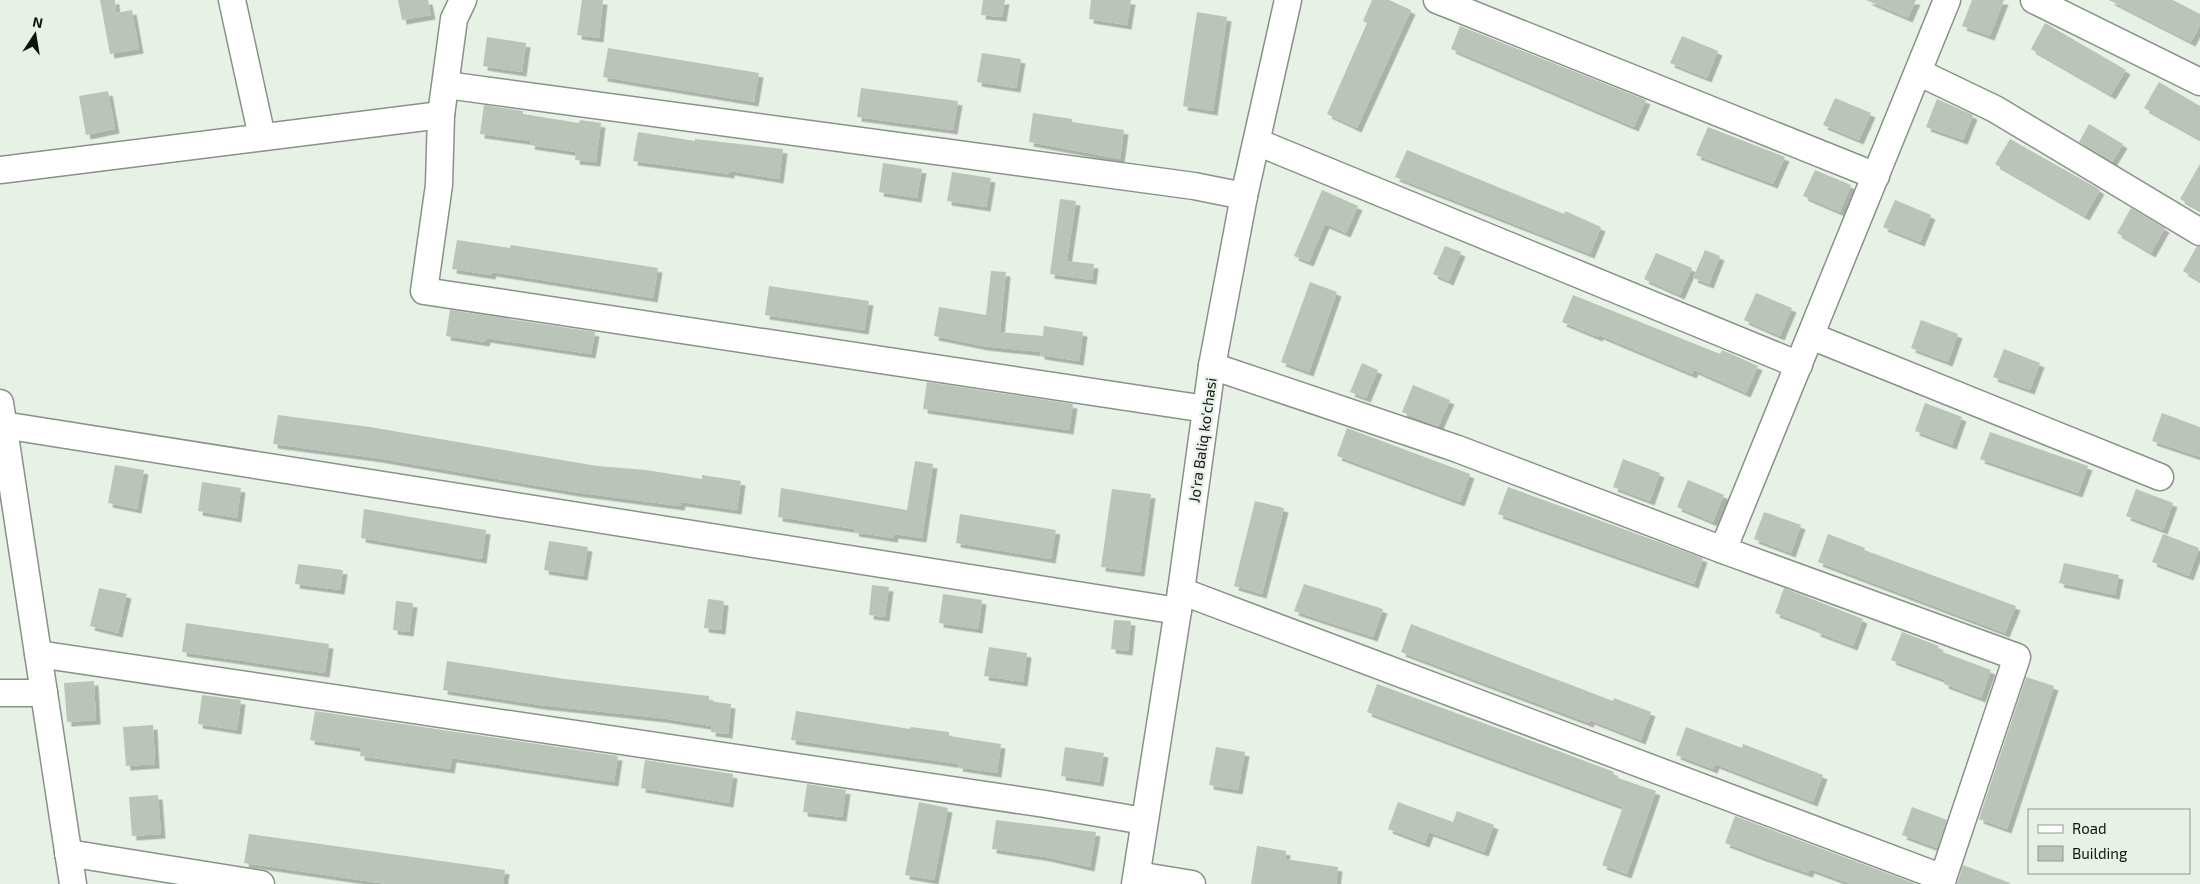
<svg xmlns="http://www.w3.org/2000/svg" width="2200" height="884" font-family="'Exo 2',sans-serif">
<style>
.building{fill:#bac4b9;filter:url(#shadow)}
.lines{fill:none;stroke-linecap:round;stroke-linejoin:round}
.minor-casing{stroke:#899288;stroke-width:29}
.minor{stroke:#fff;stroke-width:26}
.labels{text-anchor:middle;dominant-baseline:central;stroke-width:4.5;stroke-linejoin:round;paint-order:stroke}
.street-label{font-size:15px;fill:#0f130f;stroke:#e7f1e6}
</style>
<defs>
<filter id="shadow"><feDropShadow dx="4.5" dy="4.5" stdDeviation="0" flood-color="#0004"/></filter>
</defs>
<rect width="100%" height="100%" fill="#e7f1e6"/>
<!-- building -->
<g class="building">
<polygon points="100,0 115,0 116,13 132,10 139,49 110,54"/>
<polygon points="398,0 428,0 431,15 402,20"/>
<polygon points="582,0 603,0 599,38 577,35"/>
<polygon points="983,0 1005,0 1002,17 981,15"/>
<polygon points="1091,0 1131,0 1127,25 1089,19"/>
<polygon points="1372,0 1389,0 1411,10 1357,128 1327,114 1367,23 1363,21"/>
<polygon points="1866,0 1916,0 1908,18"/>
<polygon points="1972,0 2004,0 1990,36 1962,26"/>
<polygon points="2109,0 2173,0 2200,14 2200,25 2191,42"/>
<polygon points="1197,12 1227,17 1213,111 1183,106"/>
<polygon points="2045,23 2126,70 2111,95 2031,49"/>
<polygon points="1460,26 1646,100 1634,127 1451,49"/>
<polygon points="1682,36 1718,51 1707,78 1670,63"/>
<polygon points="487,37 526,43 522,72 483,66"/>
<polygon points="608,48 759,73 754,102 603,77"/>
<polygon points="982,53 1021,59 1016,88 977,82"/>
<polygon points="2159,82 2200,106 2200,139 2144,108"/>
<polygon points="861,88 958,101 953,130 857,117"/>
<polygon points="108,91 115,129 86,135 79,96"/>
<polygon points="1835,98 1871,113 1859,140 1823,125"/>
<polygon points="1937,99 1973,115 1963,140 1926,127"/>
<polygon points="484,105 523,111 523,114 579,123 580,120 601,123 596,162 575,160 576,152 530,145 531,141 480,134"/>
<polygon points="1033,113 1072,119 1072,122 1124,130 1120,159 1029,142"/>
<polygon points="2089,124 2123,144 2112,162 2079,142"/>
<polygon points="1708,127 1785,157 1773,184 1696,155"/>
<polygon points="638,132 695,141 695,139 783,149 779,179 730,171 730,174 633,161"/>
<polygon points="2010,139 2097,188 2100,190 2085,216 1995,164"/>
<polygon points="1407,150 1564,214 1565,211 1601,227 1590,254 1395,177"/>
<polygon points="883,163 922,169 917,198 879,192"/>
<polygon points="2200,164 2200,210 2180,199"/>
<polygon points="1815,170 1851,185 1840,212 1803,196"/>
<polygon points="952,172 991,178 986,207 947,201"/>
<polygon points="1322,190 1358,206 1346,233 1325,224 1309,262 1294,256"/>
<polygon points="1060,199 1076,201 1067,261 1094,264 1092,280 1050,274"/>
<polygon points="1895,200 1931,215 1920,242 1883,227"/>
<polygon points="2131,208 2165,228 2151,253 2117,233"/>
<polygon points="457,240 510,248 511,245 658,268 653,298 492,272 491,275 452,269"/>
<polygon points="1445,246 1461,252 1449,281 1433,274"/>
<polygon points="2197,246 2200,247 2200,281 2183,271"/>
<polygon points="1705,250 1720,256 1709,284 1693,278"/>
<polygon points="1656,253 1692,268 1680,295 1644,279"/>
<polygon points="991,271 1006,272 1000,332 1043,336 1044,326 1083,332 1079,361 1040,355 1040,352 983,346 934,336 939,307 986,315"/>
<polygon points="1310,282 1337,292 1309,372 1281,362"/>
<polygon points="769,286 869,301 864,330 765,315"/>
<polygon points="1756,293 1792,308 1780,336 1744,320"/>
<polygon points="1573,295 1720,354 1722,350 1758,366 1746,393 1694,370 1692,374 1599,335 1598,337 1562,322"/>
<polygon points="450,310 595,332 591,354 486,338 485,342 446,336"/>
<polygon points="1921,320 1958,334 1948,362 1911,348"/>
<polygon points="2004,349 2040,363 2030,390 1993,377"/>
<polygon points="1362,363 1378,370 1366,398 1350,392"/>
<polygon points="927,382 1073,404 1069,430 923,409"/>
<polygon points="1413,385 1450,400 1438,427 1402,412"/>
<polygon points="1925,403 1962,417 1952,445 1915,431"/>
<polygon points="2162,413 2200,427 2200,457 2152,441"/>
<polygon points="278,415 370,427 597,466 646,470 702,479 702,475 741,481 737,510 681,502 680,506 574,492 377,458 273,444"/>
<polygon points="1347,428 1470,474 1460,502 1337,456"/>
<polygon points="1990,432 2088,466 2078,493 1980,459"/>
<polygon points="1623,459 1660,473 1650,501 1613,487"/>
<polygon points="915,461 933,464 922,538 894,534 893,538 854,532 855,529 778,517 781,488 907,510"/>
<polygon points="115,465 144,470 137,509 108,503"/>
<polygon points="1688,480 1724,495 1713,522 1677,507"/>
<polygon points="202,482 241,488 237,518 198,511"/>
<polygon points="1508,487 1703,558 1694,584 1498,514"/>
<polygon points="1112,489 1151,494 1140,572 1101,567"/>
<polygon points="2136,489 2173,503 2163,530 2126,516"/>
<polygon points="1255,501 1284,508 1262,594 1234,586"/>
<polygon points="364,509 486,530 482,559 361,538"/>
<polygon points="1764,512 1801,525 1791,553 1754,539"/>
<polygon points="960,514 1056,530 1051,559 956,543"/>
<polygon points="1828,534 1865,548 1864,550 2016,606 2005,633 1818,562"/>
<polygon points="2163,534 2199,548 2189,576 2152,562"/>
<polygon points="549,541 588,547 583,576 544,570"/>
<polygon points="2064,563 2119,575 2115,595 2059,583"/>
<polygon points="298,564 343,570 340,590 295,584"/>
<polygon points="1304,584 1383,609 1373,637 1294,611"/>
<polygon points="872,585 889,587 885,617 869,615"/>
<polygon points="99,588 127,594 118,633 90,626"/>
<polygon points="1784,588 1863,619 1853,646 1816,632 1817,629 1775,613"/>
<polygon points="943,594 982,600 978,629 939,623"/>
<polygon points="708,599 724,601 721,630 704,628"/>
<polygon points="396,601 413,603 409,632 393,630"/>
<polygon points="1114,620 1131,621 1128,651 1111,649"/>
<polygon points="186,623 329,644 325,673 182,652"/>
<polygon points="1411,624 1613,701 1614,698 1651,712 1641,740 1590,720 1589,723 1401,652"/>
<polygon points="1902,632 1939,646 1937,650 1991,670 1981,698 1944,684 1945,680 1891,660"/>
<polygon points="989,647 1027,653 1023,682 984,676"/>
<polygon points="447,661 565,679 709,696 709,701 731,704 728,734 711,732 712,726 661,718 540,705 443,690"/>
<polygon points="2026,677 2054,686 2007,829 1979,819"/>
<polygon points="94,681 96,720 67,722 64,683"/>
<polygon points="1377,684 1516,735 1614,772 1612,776 1656,791 1627,874 1602,865 1623,807 1367,712"/>
<polygon points="202,695 241,700 237,730 198,724"/>
<polygon points="315,711 618,756 614,782 452,758 450,769 360,756 361,748 310,740"/>
<polygon points="796,711 910,729 911,727 949,732 949,736 1001,744 997,773 958,767 959,764 791,740"/>
<polygon points="153,725 155,764 126,766 123,727"/>
<polygon points="1686,727 1742,748 1743,744 1823,775 1813,802 1715,764 1713,769 1676,755"/>
<polygon points="1065,747 1104,753 1099,782 1061,776"/>
<polygon points="1216,747 1245,752 1238,790 1209,785"/>
<polygon points="645,760 733,774 729,803 641,788"/>
<polygon points="807,784 846,790 842,817 803,812"/>
<polygon points="158,795 161,834 132,836 129,797"/>
<polygon points="919,802 948,808 934,880 905,875"/>
<polygon points="1398,802 1453,822 1457,811 1494,825 1484,852 1429,832 1425,843 1388,829"/>
<polygon points="1912,807 1947,820 1937,848 1902,835"/>
<polygon points="1735,816 1916,884 1851,884 1810,869 1808,873 1762,857 1725,843"/>
<polygon points="996,820 1096,832 1090,867 1046,857 992,849"/>
<polygon points="249,834 505,870 503,884 387,884 244,863"/>
<polygon points="1257,846 1286,851 1285,859 1338,867 1336,884 1251,884"/>
<polygon points="1963,865 2010,883 2010,884 1957,884"/>
</g>
<g class="lines">
<defs>
<g id="minor">
<polyline points="232,0 262,137"/>
<polyline points="463,0 454,19 441,115 439,185 424,291 1206,409"/>
<polyline points="1437,0 1876,176"/>
<polyline points="2034,0 2200,82"/>
<polyline points="1918,72 1995,109 2200,232"/>
<polyline points="446,85 1194,186 1244,196"/>
<polyline points="1257,142 1799,365"/>
<polyline points="0,170 441,115"/>
<polyline points="1811,336 2160,477"/>
<polyline points="1212,366 1455,448 1723,550 2017,657 1941,884"/>
<polyline points="0,403 73,884"/>
<polyline points="3,425 1178,611"/>
<polyline points="1723,550 1947,0"/>
<polyline points="1181,591 1943,878"/>
<polyline points="38,654 1045,804 1144,821"/>
<polyline points="0,693 44,693"/>
<polyline points="68,853 261,884"/>
<polyline points="1137,875 1192,884"/>
<polyline points="1135,884 1181,591 1212,366 1244,196 1288,0"/>
</g>
</defs>
<!-- minor casing -->
<use href="#minor" class="minor-casing"/>
<!-- minor -->
<use href="#minor" class="minor"/>
</g>
<g class="labels">
<!-- street labels -->
<g class="street-label">
<text transform="translate(1202 440) rotate(-82)">Jo'ra Baliq ko'chasi</text>
</g>
</g>
<!-- legend -->
<rect x="2028" y="809" width="162" height="65" fill="#e7f1e6" stroke="#919890"/>
<rect x="2038" y="825" width="25" height="8" fill="#ffffff" stroke="#919890"/>
<text x="2072" y="834" font-size="15" fill="#0f130f">Road</text>
<rect x="2038" y="846" width="25" height="15" fill="#bac4b9" stroke="#919890"/>
<text x="2072" y="859" font-size="15" fill="#0f130f">Building</text>
<!-- north arrow -->
<g transform="translate(35 35) rotate(12)" stroke="#e7f1e6" stroke-width="4" paint-order="stroke">
<path d="M0-4L9 19L0 12L-9 19Z" fill="#0f130f"/>
<text y="-8" font-size="14" font-weight="bold" text-anchor="middle" fill="#0f130f">N</text>
</g>
</svg>
